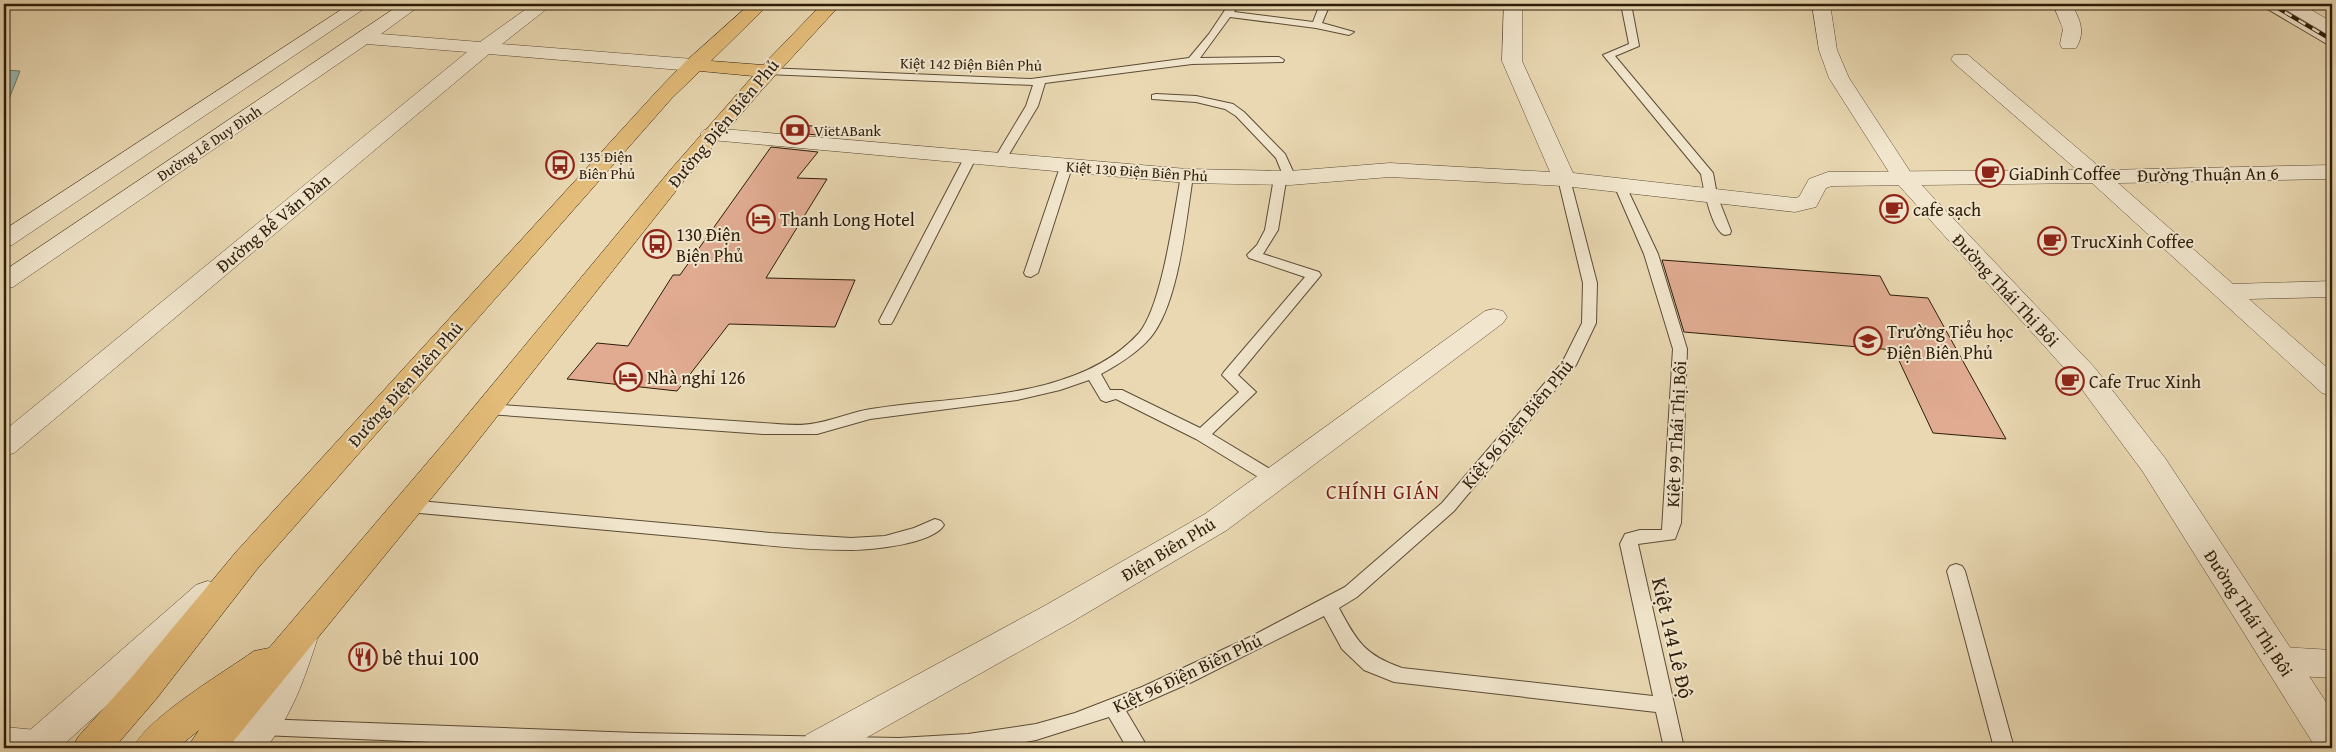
<svg xmlns="http://www.w3.org/2000/svg" width="2336" height="752" font-family="'Gentium Book Plus',serif">
<style>
.water{fill:#97b9b0;stroke:#6d7b6e}
.building{fill:#e0ab91;stroke:#2d1d0b}
.lines{fill:none;stroke-linecap:round;stroke-linejoin:round}
.service-casing{stroke:#5c4c35;stroke-width:2}
.minor-casing{stroke:#5c4c35;stroke-width:1}
.tertiary-casing{stroke:#5c4c35;stroke-width:1}
.primary-casing{stroke:#2d1d0b;stroke-width:1}
.service{fill:#f1e6cd;fill-rule:evenodd}
.minor{fill:#f1e6cd;fill-rule:evenodd}
.tertiary{fill:#f1e6cd;fill-rule:evenodd}
.primary{fill:#e4bc79;fill-rule:evenodd}
.rail-casing{stroke:#2d1d0b;stroke-width:4}
.rail{stroke:#f1e6cd;stroke-width:2.5;stroke-dasharray:8;stroke-linecap:butt}
.labels{text-anchor:middle;dominant-baseline:central;stroke-width:4;stroke-linejoin:round;paint-order:stroke}
.far-street-label{font-size:15px;fill:#2d1d0b;stroke:#f1e6cd}
.far-poi-label{font-size:15px;fill:#2d1d0b;stroke:#f1e6cd;text-anchor:start}
.street-label{font-size:18px;fill:#2d1d0b;stroke:#f1e6cd}
.poi-label{font-size:18px;fill:#2d1d0b;stroke:#f1e6cd;text-anchor:start}
.quarter-label{font-size:20px;letter-spacing:1px;fill:#7a1f14;stroke:#f1e6cd}
.near-street-label{font-size:21px;fill:#2d1d0b;stroke:#f1e6cd}
.near-poi-label{font-size:21px;fill:#2d1d0b;stroke:#f1e6cd;text-anchor:start}
</style>
<rect width="100%" height="100%" fill="#e9d8b2"/>
<filter id="stains"><feTurbulence type="fractalNoise" baseFrequency=".004" numOctaves="4"/><feColorMatrix values="0 0 0 0 .2 0 0 0 0 .09 0 0 0 0 .02 0 0 0 .5 -.17"/></filter>
<radialGradient id="worn" r=".72"><stop offset=".6" stop-color="#630" stop-opacity="0"/><stop offset="1" stop-color="#630" stop-opacity=".3"/></radialGradient>
<!-- water -->
<polygon class="water" points="4,70 20,71 4,112"/>
<!-- building -->
<g class="building">
<polygon points="788,124 836,128 830,136 782,132"/>
<polygon points="771,147 818,152 797,178 827,179 766,278 855,280 835,327 729,324 677,391 567,379 597,343 628,346 673,275 680,275"/>
<polygon points="1662,260 1880,276 1890,295 1928,298 2006,439 1933,433 1894,350 1684,332"/>
</g>
<g class="lines">
<defs>
<g id="service">
<polygon points="1229,4 1239,4 1234,12 1313,22 1320,4 1330,4 1322,23 1354,32 1349,35 1316,28 1230,17 1200,58 1279,57 1284,60 1283,62 1192,64 1045,83 1038,106 1005,161 999,165 993,161 1026,106 1033,85 766,74 761,71 766,68 1031,79 1189,58 1209,34"/>
<path d="M1621,4H1631L1639,46L1615,56L1713,173L1717,195L1731,231L1730,234L1725,235C1712,232 1703,186 1701,174L1603,55L1629,44Z"/>
<polygon points="2259,4 2271,4 2332,40 2332,47"/>
<path d="M1156,94L1196,96L1233,104L1244,112L1285,154L1296,178L1294,181H1286L1278,230L1263,254L1319,272L1321,275L1238,375L1256,392L1212,434L1280,475L1282,479L1280,483H1268L1196,439L1116,399L1106,402L1101,400L1089,380L1060,390L1017,400L870,419L817,434H763L488,414L480,409L488,404L763,423C780,424 799,427 816,423C834,420 852,412 871,409C955,395 1077,402 1139,333C1162,306 1174,213 1181,176L1187,172L1193,176C1186,220 1179,304 1150,338C1137,353 1119,364 1101,374L1110,390H1122L1200,428L1239,392L1222,375L1224,372L1305,277L1249,258L1247,255L1257,245L1265,230L1274,178L1276,175H1283L1276,158L1236,116L1225,109L1196,102L1152,99V95Z"/>
<polygon points="970,154 976,158 893,321 891,324 881,324 879,321 964,158"/>
<polygon points="1066,163 1072,167 1038,273 1031,277 1026,276 1024,273 1060,167"/>
<path d="M1564,175L1570,179L1597,283L1596,323L1576,365L1454,511L1357,597L1339,608C1357,642 1365,655 1402,668L1653,696L1620,544L1625,534L1640,530H1662L1673,349L1644,254L1614,185L1620,181L1624,182L1658,254L1687,349L1681,523L1675,539L1638,544L1684,748H1664L1656,712L1394,682L1364,670L1342,649L1324,616L1192,682L1126,711L1148,748H1127L1109,717L1036,740L992,748H578L261,735L254,733L251,727L254,721L261,719L637,733L899,738L968,734L1036,724L1075,713L1142,687L1250,637L1345,587L1442,503L1562,363L1582,323L1583,283L1558,179Z"/>
<path d="M408,500L771,533L851,538L885,536L914,528L935,519L941,521L944,525C933,544 872,550 851,550C795,550 739,542 684,537C592,529 500,520 408,512L402,510L400,506L402,502Z"/>
<polygon points="1956,564 1962,566 1965,571 2014,748 1994,748 1947,571 1950,566"/>
</g>
<g id="minor">
<polygon points="350,4 371,4 12,245 4,247 4,230"/>
<polygon points="401,4 422,4 381,34 480,42 533,4 553,4 502,44 693,59 700,61 703,65 700,69 693,71 489,54 14,453 4,456 4,431 467,52 367,44 13,287 4,289 4,271"/>
<polygon points="1504,4 1522,4 1522,61 1573,173 1795,198 1799,197 1809,179 1828,172 2077,170 1954,63 1951,59 1954,55 1968,55 2103,170 2332,165 2332,179 2118,183 2233,284 2332,281 2332,297 2249,299 2332,372 2332,396 2322,393 2092,183 1832,186 1826,188 1816,207 1795,212 1564,186 1390,177 1290,185 1187,183 711,140 704,138 700,134 704,130 711,128 1187,169 1290,171 1390,163 1550,172 1502,61"/>
<path d="M2053,4H2071C2080,18 2086,33 2076,48H2062L2060,44L2063,29Z"/>
<polygon points="2242,4 2268,4 2265,8 2245,8"/>
<polygon points="2280,4 2301,4 2332,22 2332,34 2325,33 2283,8"/>
<polygon points="1494,309 1503,311 1507,317 1503,323 1227,530 1070,623 848,748 801,748 806,735 1046,605 1205,514 1485,311"/>
<polygon points="2280,647 2332,650 2332,678 2280,675 2268,671 2263,661 2268,651"/>
<polygon points="4,727 37,730 50,735 56,746 55,748 4,748"/>
</g>
<g id="tertiary">
<polygon points="1812,4 1830,4 1837,50 1849,78 1913,176 2095,368 2165,458 2332,711 2332,748 2316,748 2143,472 2075,380 1894,180 1829,78 1819,50"/>
<polygon points="208,581 220,585 225,594 220,603 60,748 16,748 22,737 196,585"/>
<path d="M300,626L312,630L317,640C304,680 292,715 266,748H225C234,728 254,714 263,693C273,673 277,650 288,630Z"/>
</g>
<path id="primary" d="M750,4H769L711,61L763,65L822,4H841L761,91L687,177L465,457L228,748H187L199,730L177,748H133C148,717 223,673 254,651L269,648L444,443L672,168L753,76L700,71L672,98L258,568L157,698L114,748H72L78,737L131,678L236,552L658,90L686,61Z"/>
</defs>
<!-- service casing -->
<use href="#service" class="service-casing"/>
<!-- minor casing -->
<use href="#minor" class="minor-casing"/>
<!-- tertiary casing -->
<use href="#tertiary" class="tertiary-casing"/>
<!-- primary casing -->
<use href="#primary" class="primary-casing"/>
<!-- service -->
<use href="#service" class="service"/>
<!-- minor -->
<use href="#minor" class="minor"/>
<!-- tertiary -->
<use href="#tertiary" class="tertiary"/>
<!-- primary -->
<use href="#primary" class="primary"/>
<defs>
<polyline id="rail" points="2271,4 2332,40"/>
</defs>
<!-- rail casing -->
<use href="#rail" class="rail-casing"/>
<!-- rail -->
<use href="#rail" class="rail"/>
</g>
<!-- icons -->
<defs>
<symbol id="bank-ring" viewBox="-11 -11 22 22"><circle r="9.5" fill="#f1e6cd" stroke="#8f2418" stroke-width="1.5"/><path d="M-6-4H6V4H-6ZM0-2.3a2.3 2.3 0 1 0 0 4.6a2.3 2.3 0 1 0 0-4.6Z" fill="#8f2418"/></symbol>
<symbol id="bus-ring" viewBox="-11 -11 22 22"><circle r="9.5" fill="#f1e6cd" stroke="#8f2418" stroke-width="1.5"/><path d="M-5-6H5V4H4V6H2V4H-2V6H-4V4H-5ZM-3.5-4V0h7V-4ZM-3.5 1.2v1.5H-2V1.2ZM2 1.2v1.5H3.5V1.2Z" fill="#8f2418"/></symbol>
<symbol id="cafe-ring" viewBox="-11 -11 22 22"><circle r="9.5" fill="#f1e6cd" stroke="#8f2418" stroke-width="1.5"/><path d="M-5.5-4.5H6V0H3Q3 3.5 0 3.5H-2.5Q-5.5 3.5-5.5 0ZM3-3.2v2h1.7v-2ZM-6 4.5H4V6H-6Z" fill="#8f2418"/></symbol>
<symbol id="hotel-ring" viewBox="-11 -11 22 22"><circle r="9.5" fill="#f1e6cd" stroke="#8f2418" stroke-width="1.5"/><path d="M-6-4.5h1.5V1H6V5H4.5V3h-9V5H-6ZM-4 0a1.8 1.8 0 1 1 3.6 0ZM.5 0V-2.5h3Q6-2.5 6 0Z" fill="#8f2418"/></symbol>
<symbol id="school-ring" viewBox="-11 -11 22 22"><circle r="9.5" fill="#f1e6cd" stroke="#8f2418" stroke-width="1.5"/><path d="M0-5L7-2L0 1L-7-2ZM-4 1L0 2.5L4 1V4Q0 6-4 4Z" fill="#8f2418"/></symbol>
<symbol id="restaurant-ring" viewBox="-11 -11 22 22"><circle r="9.5" fill="#f1e6cd" stroke="#8f2418" stroke-width="1.5"/><path d="M-5-6h1v4h1v-4h1v4h1v-4h1v5L-1.5 .5V6h-2V.5L-5-1ZM5-6V6H3V1.5H1.5Q1.5-4 5-6Z" fill="#8f2418"/></symbol>
</defs>
<g fill-rule="evenodd">
<use href="#bank-ring" x="779" y="114" width="32" height="32"/>
<use href="#bus-ring" x="544" y="149" width="32" height="32"/>
<use href="#cafe-ring" x="1974" y="157" width="32" height="32"/>
<use href="#cafe-ring" x="1878" y="193" width="32" height="32"/>
<use href="#hotel-ring" x="745" y="203" width="32" height="32"/>
<use href="#cafe-ring" x="2036" y="225" width="32" height="32"/>
<use href="#bus-ring" x="641" y="228" width="32" height="32"/>
<use href="#school-ring" x="1852" y="325" width="32" height="32"/>
<use href="#hotel-ring" x="612" y="361" width="32" height="32"/>
<use href="#cafe-ring" x="2054" y="365" width="32" height="32"/>
<use href="#restaurant-ring" x="347" y="641" width="32" height="32"/>
</g>
<g class="labels">
<!-- far-street labels -->
<g class="far-street-label">
<text transform="translate(971 64) rotate(1)">Kiệt 142 Điện Biên Phủ</text>
<text transform="translate(209 143) rotate(-34)">Đường Lê Duy Đình</text>
<text transform="translate(1137 171) rotate(4)">Kiệt 130 Điện Biên Phủ</text>
</g>
<!-- far-poi labels -->
<g class="far-poi-label">
<text x="814" y="130">VietABank</text>
<text x="579" y="156">135 Điện<tspan x="579" dy="17">Biên Phủ</tspan></text>
</g>
<!-- street labels -->
<g class="street-label">
<text transform="translate(723 123) rotate(-50)">Đường Điện Biên Phủ</text>
<text transform="translate(2208 174) rotate(-1)">Đường Thuận An 6</text>
<text transform="translate(273 223) rotate(-40)">Đường Bế Văn Đàn</text>
<text transform="translate(2006 290) rotate(47)">Đường Thái Thị Bôi</text>
<text transform="translate(405 384) rotate(-48)">Đường Điện Biên Phủ</text>
<text transform="translate(1517 424) rotate(-50)">Kiệt 96 Điện Biên Phủ</text>
<text transform="translate(1676 434) rotate(-87)">Kiệt 99 Thái Thị Bôi</text>
<text transform="translate(1168 549) rotate(-31)">Điện Biên Phủ</text>
<text transform="translate(2249 613) rotate(57)">Đường Thái Thị Bôi</text>
<text transform="translate(1187 673) rotate(-25)">Kiệt 96 Điện Biên Phủ</text>
</g>
<!-- poi labels -->
<g class="poi-label">
<text x="2009" y="173">GiaDinh Coffee</text>
<text x="1913" y="209">cafe sạch</text>
<text x="780" y="219">Thanh Long Hotel</text>
<text x="676" y="234">130 Điện<tspan x="676" dy="21">Biện Phủ</tspan></text>
<text x="2071" y="241">TrucXinh Coffee</text>
<text x="1887" y="331">Trường Tiểu học<tspan x="1887" dy="21">Điện Biên Phủ</tspan></text>
<text x="647" y="377">Nhà nghỉ 126</text>
<text x="2089" y="381">Cafe Truc Xinh</text>
</g>
<!-- quarter labels -->
<g class="quarter-label">
<text x="1383" y="491">CHÍNH GIÁN</text>
</g>
<!-- near-street labels -->
<g class="near-street-label">
<text transform="translate(1673 638) rotate(77)">Kiệt 144 Lê Độ</text>
</g>
<!-- near-poi labels -->
<g class="near-poi-label">
<text x="382" y="657">bê thui 100</text>
</g>
</g>
<!-- margin -->
<rect width="2336" height="752" fill="none" stroke="#e9d8b2" stroke-width="20"/>
<rect x="5" y="5" width="2326" height="742" fill="none" stroke="#2d1d0b" stroke-width="2.5"/>
<rect x="10" y="10" width="2316" height="732" fill="none" stroke="#2d1d0b"/>
<rect width="100%" height="100%" filter="url(#stains)"/>
<rect width="100%" height="100%" fill="url(#worn)"/>
</svg>
